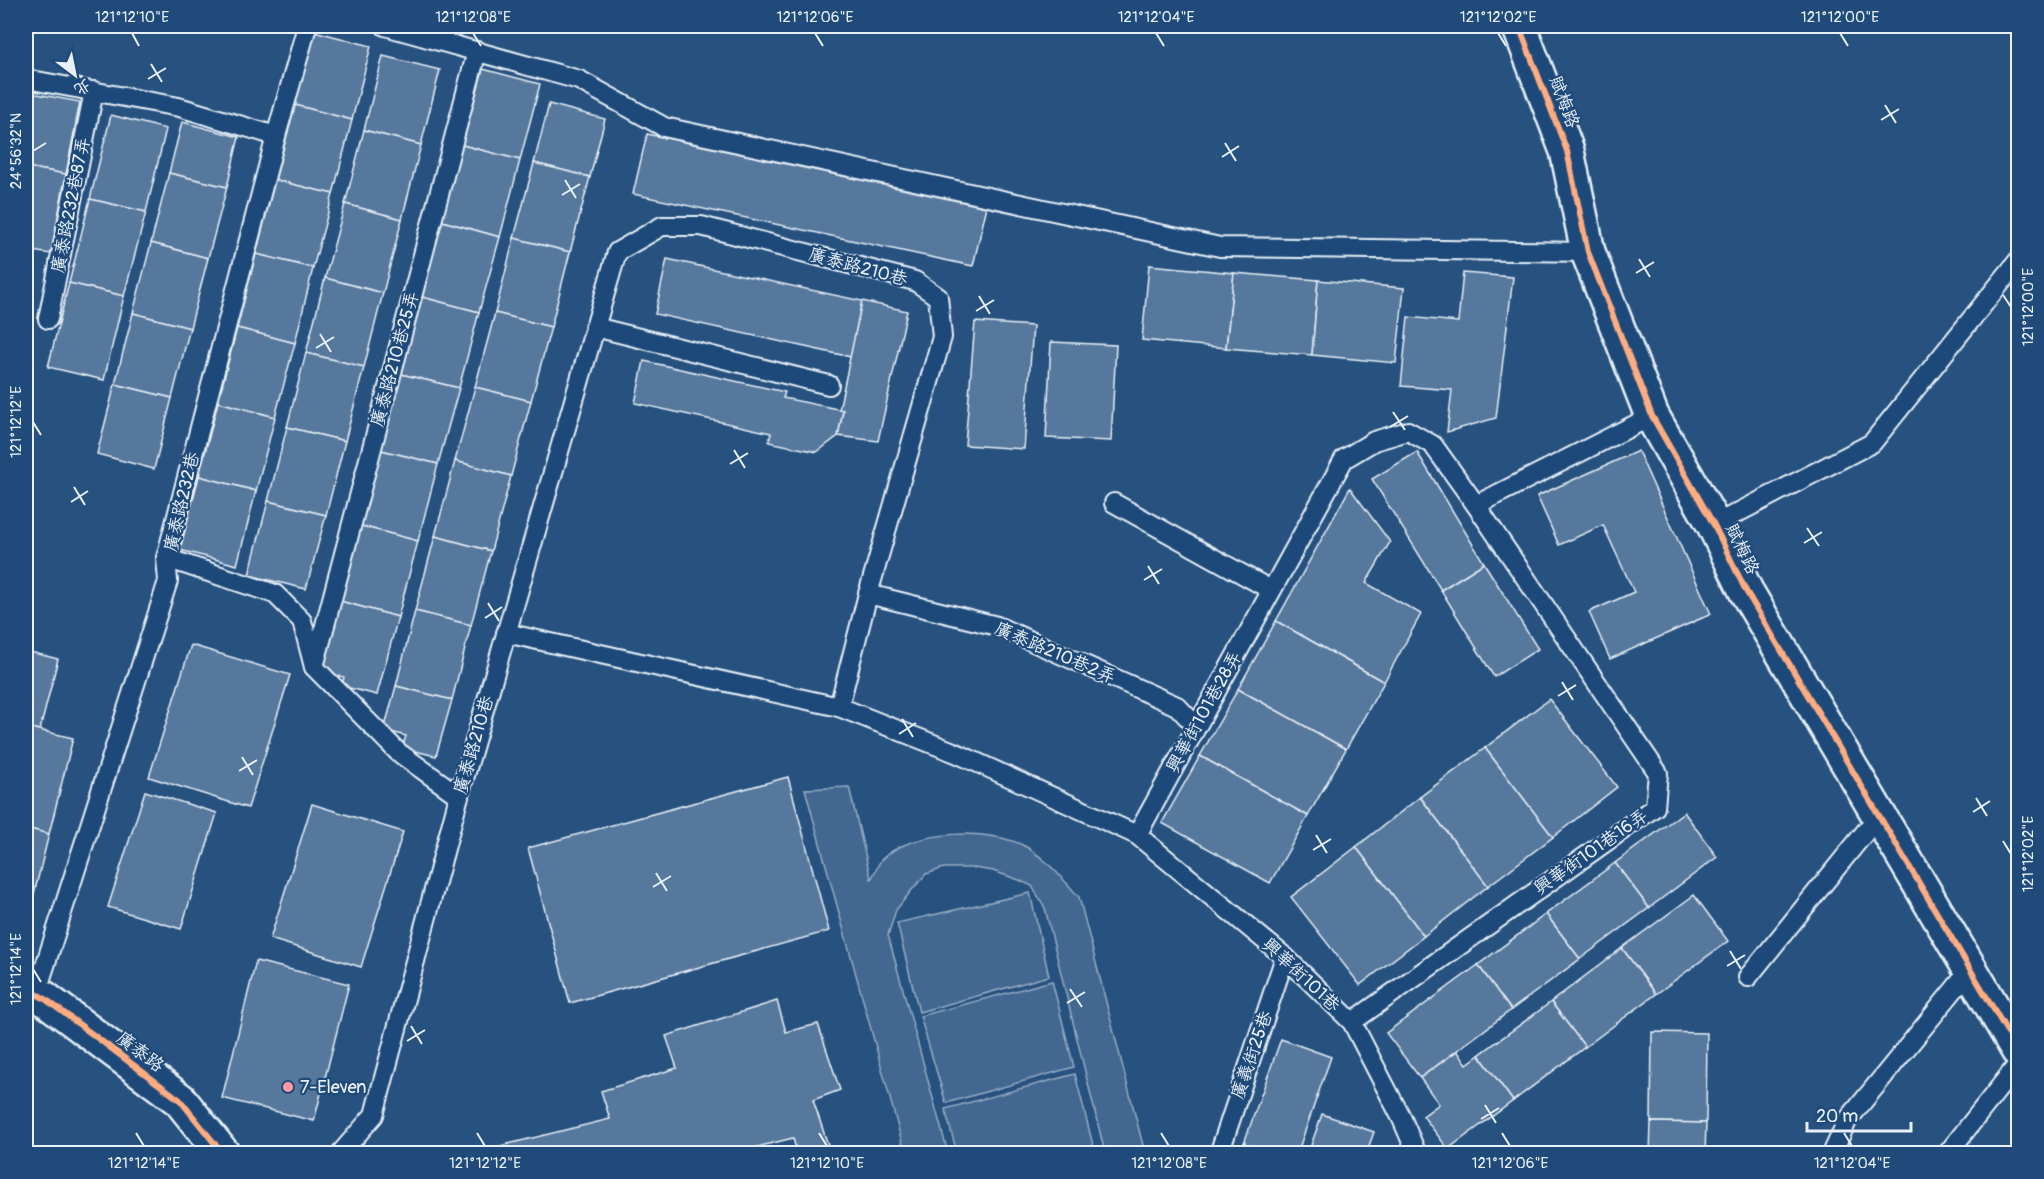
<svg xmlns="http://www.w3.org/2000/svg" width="2044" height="1179" font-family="Pangolin,'LXGW WenKai TC',sans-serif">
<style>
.garden{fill:#436891;stroke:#96acc4;stroke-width:1.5}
.building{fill:#57789d;stroke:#e8f1f8;stroke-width:1.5}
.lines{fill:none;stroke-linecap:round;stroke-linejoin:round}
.lane-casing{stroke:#e8f1f8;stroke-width:22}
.street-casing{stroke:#e8f1f8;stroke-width:38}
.secondary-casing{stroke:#e8f1f8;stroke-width:38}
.lane{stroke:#1f4a7a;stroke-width:18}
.street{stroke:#1f4a7a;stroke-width:33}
.secondary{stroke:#1f4a7a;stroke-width:33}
.cycleway-casing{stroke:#1f4a7a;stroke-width:10}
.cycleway{stroke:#ffac80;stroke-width:6}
.ticks{fill:none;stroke:#e8f1f8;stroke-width:2}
.poi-dot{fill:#ff9aa2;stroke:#1f4a7a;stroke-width:2}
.labels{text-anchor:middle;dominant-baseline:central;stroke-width:4.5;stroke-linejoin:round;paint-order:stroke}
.street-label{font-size:18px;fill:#e8f1f8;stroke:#1f4a7a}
.poi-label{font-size:18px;fill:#e8f1f8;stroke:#1f4a7a;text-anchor:start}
.neatline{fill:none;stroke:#e8f1f8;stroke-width:2}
.ticks-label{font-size:15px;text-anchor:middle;fill:#e8f1f8}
</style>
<rect width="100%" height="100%" fill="#27517f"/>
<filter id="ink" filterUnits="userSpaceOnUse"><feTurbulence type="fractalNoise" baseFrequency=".0167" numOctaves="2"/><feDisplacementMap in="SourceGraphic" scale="12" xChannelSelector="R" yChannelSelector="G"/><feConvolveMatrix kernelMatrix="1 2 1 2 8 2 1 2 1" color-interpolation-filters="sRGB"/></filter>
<g filter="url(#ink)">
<!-- garden -->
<g class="garden">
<path d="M849,787L871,879C875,873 878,864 882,859C912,829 994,827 1028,848C1048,861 1063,879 1079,897L1145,1153H1105L1045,908L1032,886L1019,880L993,871L974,868H944L926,874L911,891L896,910L888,935L948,1153H905L805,789Z"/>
<polygon points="1030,893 1049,976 919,1012 897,923"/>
<polygon points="1052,981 1074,1067 946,1103 920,1016"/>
<polygon points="1075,1074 1095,1153 957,1153 945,1109"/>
</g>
<!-- building -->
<g class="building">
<polygon points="314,31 371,46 352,120 295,105"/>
<polygon points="383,56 440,70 421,145 364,130"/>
<polygon points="483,69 540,84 520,160 462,145"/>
<polygon points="26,92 80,102 66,174 26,167"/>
<polygon points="549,104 605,119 590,177 534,163"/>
<polygon points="295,105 352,120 333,194 275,180"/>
<polygon points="111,115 166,129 146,212 90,199"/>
<polygon points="182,122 239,137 227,187 169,173"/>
<polygon points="364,130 421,145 402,219 345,204"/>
<polygon points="647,134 987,206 973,266 633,194"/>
<polygon points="462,145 520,160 500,237 442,221"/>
<polygon points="534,163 590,177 570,252 514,238"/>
<polygon points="26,167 66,174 51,254 26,250"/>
<polygon points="169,173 227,187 208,258 151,243"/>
<polygon points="275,180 333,194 313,268 256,254"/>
<polygon points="90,199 146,212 124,296 69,283"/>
<polygon points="345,204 402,219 383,293 325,278"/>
<polygon points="442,221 500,237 479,312 422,297"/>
<polygon points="514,238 570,252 551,327 495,313"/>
<polygon points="151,243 208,258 190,328 133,313"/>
<polygon points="256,254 313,268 295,343 237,328"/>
<polygon points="667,259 862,301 851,357 655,314"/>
<polygon points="1149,265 1234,273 1226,348 1142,340"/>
<polygon points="1234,273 1318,280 1312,355 1226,348"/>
<polygon points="1463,273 1513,277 1496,418 1447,432 1452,390 1401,386 1408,317 1458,322"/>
<polygon points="325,278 383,293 364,367 306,353"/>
<polygon points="1318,280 1404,288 1396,363 1312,355"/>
<polygon points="69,283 124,296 104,380 48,367"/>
<polygon points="422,297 479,312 459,388 401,374"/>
<polygon points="862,301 907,311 878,441 838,436 843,410 839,410"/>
<polygon points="133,313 190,328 172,398 115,384"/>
<polygon points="495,313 551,327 531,401 475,387"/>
<polygon points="975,322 1033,326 1024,449 965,445"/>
<polygon points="237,328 295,343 275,417 218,402"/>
<polygon points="1051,342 1116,345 1111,441 1046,438"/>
<polygon points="306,353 364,367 345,441 287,427"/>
<polygon points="644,361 785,392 783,398 843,410 838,436 817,452 769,442 771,433 635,403"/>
<polygon points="401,374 459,388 438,464 381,450"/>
<polygon points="115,384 172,398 154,469 97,454"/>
<polygon points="475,387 531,401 511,476 455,461"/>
<polygon points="218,402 275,417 256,491 199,476"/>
<polygon points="287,427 345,441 326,515 268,501"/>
<polygon points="381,450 438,464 418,541 361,526"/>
<polygon points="1638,451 1711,614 1610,659 1589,612 1634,592 1603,525 1559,545 1537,496"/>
<polygon points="1417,452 1484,563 1441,590 1372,479"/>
<polygon points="455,461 511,476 491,551 435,536"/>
<polygon points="199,476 256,491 237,565 180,550"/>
<polygon points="1350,488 1390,542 1366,583 1421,614 1384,682 1276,621"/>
<polygon points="268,501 326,515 306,589 249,575"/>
<polygon points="361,526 418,541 398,617 340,601"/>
<polygon points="435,536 491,551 471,625 415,611"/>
<polygon points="1484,563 1538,649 1494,677 1441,590"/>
<polygon points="340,601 398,617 377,695 342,686 344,677 321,672"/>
<polygon points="415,611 471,625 452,700 396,686"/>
<polygon points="1276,621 1384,682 1346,749 1238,689"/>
<polygon points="191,645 290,675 248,808 149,777"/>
<polygon points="26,651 58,659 40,730 26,727"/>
<polygon points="396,686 452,700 436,756 402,748 406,736 384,730"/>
<polygon points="1238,689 1346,749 1308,816 1200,756"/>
<polygon points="1549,699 1617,787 1553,837 1485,748"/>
<polygon points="26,727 73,738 49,834 26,828"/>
<polygon points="1485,748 1553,837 1488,886 1420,797"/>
<polygon points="1200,756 1308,816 1270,883 1162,823"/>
<polygon points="788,777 829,931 570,1003 528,848"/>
<polygon points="145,791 217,813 181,929 108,907"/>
<polygon points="1420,797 1488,886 1424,936 1356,847"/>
<polygon points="312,804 403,832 361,967 270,939"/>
<polygon points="1684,812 1717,857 1649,908 1615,863"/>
<polygon points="26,828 49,834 29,914 26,913"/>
<polygon points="1356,847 1424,936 1360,985 1291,897"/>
<polygon points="1615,863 1649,908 1580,959 1546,914"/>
<polygon points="1694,895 1728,941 1656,994 1622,948"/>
<polygon points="1546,914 1580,959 1511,1010 1478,965"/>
<polygon points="1622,948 1656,994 1585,1047 1551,1002"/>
<polygon points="256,961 349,984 314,1121 222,1098"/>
<polygon points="1478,965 1511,1010 1420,1078 1386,1033"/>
<polygon points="777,1001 786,1032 818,1024 840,1090 813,1100 831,1154 797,1154 793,1138 729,1154 486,1154 484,1150 610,1119 601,1091 677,1068 666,1036"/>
<polygon points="1551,1002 1585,1047 1513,1101 1479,1055"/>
<polygon points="1652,1032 1707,1033 1706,1123 1651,1122"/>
<polygon points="1281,1039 1331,1057 1297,1154 1273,1154 1244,1143"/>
<polygon points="1457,1051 1467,1064 1479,1055 1513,1101 1448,1149 1423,1116 1439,1104 1420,1078"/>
<polygon points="1322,1114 1374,1132 1366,1154 1308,1154"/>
<polygon points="1651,1122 1706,1123 1705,1154 1650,1154"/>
<polygon points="1244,1143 1273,1154 1240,1154"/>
</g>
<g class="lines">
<defs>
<g id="lane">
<polyline points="385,26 579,80 664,127 1220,247 1588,252"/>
<polyline points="26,79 179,107 276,136"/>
<polyline points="48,319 94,91"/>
<polyline points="595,327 829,385"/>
<polyline points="1114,503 1271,590"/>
<polyline points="1476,505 1652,416"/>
<polyline points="1714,525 1872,443 2018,261"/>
<polyline points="166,558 275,594 302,621 314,667 398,752 459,796"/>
<polyline points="868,594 997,626 1177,706 1196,726"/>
<polyline points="506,633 839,707 956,753 1137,835 1285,957 1352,1022 1402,1119 1417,1154"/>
<polyline points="314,667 477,51"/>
<polyline points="1137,835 1344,459 1374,441 1408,431 1433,445 1476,505 1658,773 1655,807 1352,1022"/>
<polyline points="1748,977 1879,815"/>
<polyline points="36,994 168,581 166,558 276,136 307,26"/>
<polyline points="340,1154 374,1115 459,796 617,252 662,226 701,226 915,281 938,297 942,337 868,594 839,707"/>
<polyline points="1219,1154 1285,957"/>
<polyline points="1832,1154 1847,1121 1970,970"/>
<polyline points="1947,1154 2018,1064"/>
</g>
<polyline id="street" points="26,989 44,998 180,1100 223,1154"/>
<polyline id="secondary" points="1519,26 1567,151 1588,252 1652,416 1714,525 1746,591 2018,1050"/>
</defs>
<!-- lane casing -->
<use href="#lane" class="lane-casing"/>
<!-- street casing -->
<use href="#street" class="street-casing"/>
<!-- secondary casing -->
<use href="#secondary" class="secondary-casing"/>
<!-- lane -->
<use href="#lane" class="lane"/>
<!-- street -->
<use href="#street" class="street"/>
<!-- secondary -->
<use href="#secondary" class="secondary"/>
<defs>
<g id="cycleway">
<polyline points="1519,26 1567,151 1588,252 1652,416 1714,525 1746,591 2018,1050"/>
<polyline points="26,989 44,998 180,1100 223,1154"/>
</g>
</defs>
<!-- cycleway casing -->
<use href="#cycleway" class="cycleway-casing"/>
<!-- cycleway -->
<use href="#cycleway" class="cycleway"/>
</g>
</g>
<!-- ticks -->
<path class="ticks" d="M132,33L139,46M473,33L481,46M815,33L823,46M1156,33L1164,46M1498,33L1506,46M1840,33L1848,46M151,64L162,82M148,79L166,68M1885,105L1896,123M1881,120L1899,109M1225,143L1236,161M33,151L46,143M1222,157L1239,146M565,180L576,198M562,195L580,184M1639,259L1650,277M1636,273L1654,262M2003,295L2011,307M979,296L990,314M976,311L994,300M320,334L331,352M316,348L334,337M1393,412L1405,430M33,422L41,435M1390,427L1408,416M734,450L745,468M730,464L748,453M74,487L85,505M71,502L88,491M1807,528L1819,546M1804,543L1822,532M1148,566L1159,584M1144,580L1162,569M488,603L499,621M485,618L502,607M1562,682L1573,700M1558,696L1576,685M902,719L913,737M899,734L916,723M242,757L253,775M239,771L257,760M1976,798L1987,816M1973,812L1990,801M1316,835L1327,853M2003,841L2011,854M1313,850L1331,839M656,873L667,891M653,887L671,876M1730,951L1741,969M1727,966L1745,955M33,969L41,982M1070,989L1082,1007M1067,1003L1085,992M411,1026L422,1044M407,1041L425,1030M1485,1105L1496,1123M1481,1119L1499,1108M136,1133L144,1146M477,1133L485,1146M819,1133L827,1146M1161,1133L1169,1146M1502,1133L1510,1146M1844,1133L1852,1146"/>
<!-- markers -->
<circle class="poi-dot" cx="288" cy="1087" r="6"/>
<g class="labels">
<!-- street labels -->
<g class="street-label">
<text transform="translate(1564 102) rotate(69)">賦梅路</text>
<text transform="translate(71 205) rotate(-79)">廣泰路232巷87弄</text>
<text transform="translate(858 267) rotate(15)">廣泰路210巷</text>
<text transform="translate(395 359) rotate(-75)">廣泰路210巷25弄</text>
<text transform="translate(182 502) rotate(-77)">廣泰路232巷</text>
<text transform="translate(1742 549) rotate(64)">賦梅路</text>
<text transform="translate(1055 653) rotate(23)">廣泰路210巷2弄</text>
<text transform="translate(1204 712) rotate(-61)">興華街101巷28弄</text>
<text transform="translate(474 745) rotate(-74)">廣泰路210巷</text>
<text transform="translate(1591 852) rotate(-35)">興華街101巷16弄</text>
<text transform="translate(1301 975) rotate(43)">興華街101巷</text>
<text transform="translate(140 1052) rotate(37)">廣泰路</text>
<text transform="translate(1252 1055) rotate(-71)">廣義街25巷</text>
</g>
<!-- poi labels -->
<g class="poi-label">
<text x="300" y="1087">7-Eleven</text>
</g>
</g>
<!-- margin -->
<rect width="2044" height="1179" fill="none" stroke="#1f4a7a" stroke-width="66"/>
<!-- north arrow -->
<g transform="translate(75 75) rotate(148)" stroke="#1f4a7a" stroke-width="4.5" paint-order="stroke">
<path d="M0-4.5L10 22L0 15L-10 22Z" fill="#e8f1f8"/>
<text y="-9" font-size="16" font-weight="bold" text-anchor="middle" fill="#e8f1f8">北</text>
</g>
<!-- scale -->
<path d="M1807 1122v9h104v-9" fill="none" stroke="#e8f1f8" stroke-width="3"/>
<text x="1816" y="1122" font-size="18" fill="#e8f1f8" stroke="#1f4a7a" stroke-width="4.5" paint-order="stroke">20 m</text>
<rect x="33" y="33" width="1978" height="1113" class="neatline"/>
<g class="ticks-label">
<text x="132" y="22">121°12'10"E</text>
<text x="473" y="22">121°12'08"E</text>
<text x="815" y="22">121°12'06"E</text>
<text x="1156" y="22">121°12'04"E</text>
<text x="1498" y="22">121°12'02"E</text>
<text x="1840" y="22">121°12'00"E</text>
<text transform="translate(16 151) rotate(-90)" y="5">24°56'32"N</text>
<text transform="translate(2028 307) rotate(-90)" y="5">121°12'00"E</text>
<text transform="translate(16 422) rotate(-90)" y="5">121°12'12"E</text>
<text transform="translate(2028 854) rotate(-90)" y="5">121°12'02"E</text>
<text transform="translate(16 969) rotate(-90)" y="5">121°12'14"E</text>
<text x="144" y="1168">121°12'14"E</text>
<text x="485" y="1168">121°12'12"E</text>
<text x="827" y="1168">121°12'10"E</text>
<text x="1169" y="1168">121°12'08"E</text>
<text x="1510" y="1168">121°12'06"E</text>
<text x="1852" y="1168">121°12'04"E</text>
</g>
</svg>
